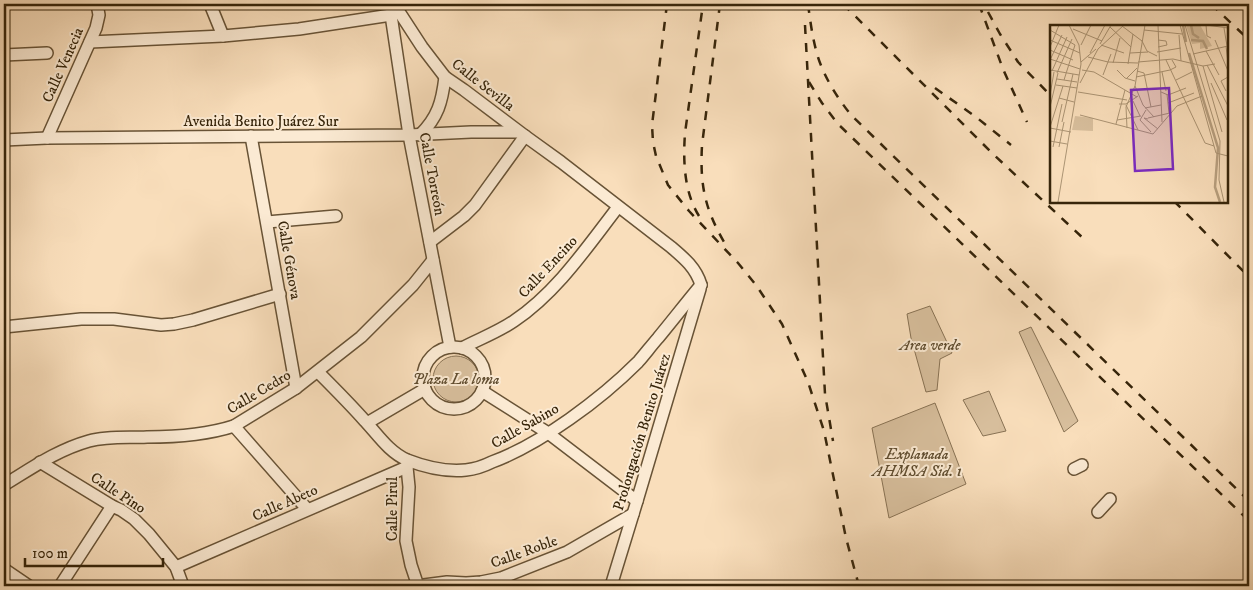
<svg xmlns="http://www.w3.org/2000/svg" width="1253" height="590" font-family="'IM FELL DW Pica',serif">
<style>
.green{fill:#d8bf9d;stroke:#887254}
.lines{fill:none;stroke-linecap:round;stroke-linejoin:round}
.minor-casing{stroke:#685336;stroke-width:14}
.minor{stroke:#fbead3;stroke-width:11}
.rail{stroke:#37250a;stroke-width:2.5;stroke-dasharray:9 9;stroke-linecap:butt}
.labels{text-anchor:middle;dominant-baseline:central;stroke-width:4;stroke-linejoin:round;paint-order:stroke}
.street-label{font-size:15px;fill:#37250a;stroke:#fbead3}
.park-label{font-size:15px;font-style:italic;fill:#5f4c2f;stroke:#fbead3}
.inset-river{fill:none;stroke:#b79f7f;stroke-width:2.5}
.inset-road{fill:none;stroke:#ab9474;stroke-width:1}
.view{fill:#7b2cbf;fill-opacity:0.15;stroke:#7b2cbf;stroke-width:2.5}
.inset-edge{fill:none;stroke:#37250a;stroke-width:2.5}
</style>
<rect width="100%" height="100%" fill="#f9debb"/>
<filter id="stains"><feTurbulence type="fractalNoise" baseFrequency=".004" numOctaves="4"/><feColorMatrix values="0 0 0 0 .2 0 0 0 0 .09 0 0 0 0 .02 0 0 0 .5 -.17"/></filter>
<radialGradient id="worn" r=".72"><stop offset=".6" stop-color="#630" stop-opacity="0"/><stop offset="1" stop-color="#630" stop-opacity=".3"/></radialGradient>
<!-- green -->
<g class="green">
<polygon points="930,306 952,353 940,359 937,390 926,392 911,338 907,314"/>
<polygon points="1031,327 1078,421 1064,432 1019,332"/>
<circle cx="456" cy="379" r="23"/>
<polygon points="989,391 1006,431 983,436 963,400"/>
<polygon points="935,403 966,484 889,518 872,428"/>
</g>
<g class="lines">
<defs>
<g id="minor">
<polyline points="210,4 223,36"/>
<path d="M394,4L422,47L445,77L464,90L525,136L561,162L671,247C684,258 696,268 701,285"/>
<polyline points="398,9 391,15 409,135 450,347"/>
<polyline points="90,42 223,36 299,29 391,15"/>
<polyline points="4,55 47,53"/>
<path d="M420,135C438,117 442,102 445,77"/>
<polyline points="251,136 296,388"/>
<polyline points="47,138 96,28 99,15 97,4"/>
<polyline points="4,140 47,138 409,135 471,132 518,132"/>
<polyline points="267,222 336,216"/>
<polyline points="430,242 464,216 475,205 525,136"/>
<polyline points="4,327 81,319 114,319 161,325 174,324 193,320 280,294"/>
<circle cx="454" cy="378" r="31"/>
<path d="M462,348C479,339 498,332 514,321C557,292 587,247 618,207"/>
<path d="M318,372C334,388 350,404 365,421C378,435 389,452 407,460C425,467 447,472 466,470C475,469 484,466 492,462C541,444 601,399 638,362C645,354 651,346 658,338C672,321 686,303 701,285"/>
<polyline points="482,391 548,433 637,501"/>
<polyline points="367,423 425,389"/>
<polyline points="234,426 307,509"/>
<polyline points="407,460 407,467 409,487 406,541 411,565 418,586"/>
<polyline points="40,462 112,506 121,510 134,519 149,534 176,567 183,586"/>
<polyline points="1074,469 1082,465"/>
<path d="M4,485C32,468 57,450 89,441C108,436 128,438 147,437C176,437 206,435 234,426L296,388L361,337L413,285L433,260"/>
<polyline points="1098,512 1110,499"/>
<polyline points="176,567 407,467"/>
<polyline points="4,569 29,586"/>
<polyline points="60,586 112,506"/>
<polyline points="416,586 447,582 466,583 481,582 501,578 567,552 633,514"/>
<polyline points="611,586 637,501 700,289"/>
</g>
</defs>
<!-- minor casing -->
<use href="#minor" class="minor-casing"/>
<!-- minor -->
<use href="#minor" class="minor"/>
<!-- rail -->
<g class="rail">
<polyline points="667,4 652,125 653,142 656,156 668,185 689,211 738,263 756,285 782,324 808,382 824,431 846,538 859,586"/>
<path d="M720,4L702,145C700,184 704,207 724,242"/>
<path d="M808,4C810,19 812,35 816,50C822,74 836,96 851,115L1249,501"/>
<polyline points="843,4 993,154 1084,239"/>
<polyline points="979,4 1003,69 1027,122"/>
<polyline points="1211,4 1249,40"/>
<polyline points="988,12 1000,34 1018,62 1052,97"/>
<polyline points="805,25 825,394 833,441"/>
<polyline points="809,82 822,103 838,124 1249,521"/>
<polyline points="935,88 976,117 1011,145"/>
<polyline points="1174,201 1249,277"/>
<path d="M699,216C684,192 683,161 685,133L703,4"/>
</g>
</g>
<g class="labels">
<!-- street labels -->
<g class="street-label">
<text transform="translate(63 65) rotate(-66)">Calle Venecia</text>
<text transform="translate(483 85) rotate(38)">Calle Sevilla</text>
<text x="261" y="121">Avenida Benito Juárez Sur</text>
<text transform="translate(432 174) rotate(79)">Calle Torreón</text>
<text transform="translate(289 260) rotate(80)">Calle Génova</text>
<text transform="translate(548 267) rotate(-47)">Calle Encino</text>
<text transform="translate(259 392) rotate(-31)">Calle Cedro</text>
<text transform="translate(525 426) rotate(-30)">Calle Sabino</text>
<text transform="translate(642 432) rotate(-73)">Prolongación Benito Juárez</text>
<text transform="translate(118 493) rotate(33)">Calle Pino</text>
<text transform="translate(285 503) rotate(-24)">Calle Abeto</text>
<text transform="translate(392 509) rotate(-90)">Calle Pirul</text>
<text transform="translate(524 552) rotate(-20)">Calle Roble</text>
</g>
<!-- park labels -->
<g class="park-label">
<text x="930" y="345">Area verde</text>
<text x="456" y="379">Plaza La loma</text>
<text x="917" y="454">Explanada<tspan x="917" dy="17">AHMSA Sid. 1</tspan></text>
</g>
</g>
<!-- overview -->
<g transform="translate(1050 25)">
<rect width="178" height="178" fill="#f9debb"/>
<path d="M136,0H150L162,21L150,24V18L142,19ZM25,91L43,93V106L22,105Z" fill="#d8bf9d"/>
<path class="inset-river" d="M133,0L136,17M141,0L143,9L149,13M141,15L153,16L157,24M139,28L168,123L165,162L170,177"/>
<path class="inset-road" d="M108,0L112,97M130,0L166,128L178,131M135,0L170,116L169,155L174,177M156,0L178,3M156,0L157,11L161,13M72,1L92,16L97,26L107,31M60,2L81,22M174,3L177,21M23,4L52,16M0,5L25,20L14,55M94,5L132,9M129,10L131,36M0,15L30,28M165,15L178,46M50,19L61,0M31,20L41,0M51,20L74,28M176,21L178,38M0,22L9,0M108,22L117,20L116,16L108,15M0,25L23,35M156,26L169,50M107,27L131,23M40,28L55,0M80,28L98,27M143,29L178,21M38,32L58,37L88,38M0,34L30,44M0,35L12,10M116,35L155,118L164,121M31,37L46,24M88,37L123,34L153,41L165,39M63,38L70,13M78,39L83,9M157,40L178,81M153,41L172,107M0,45L29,50M32,45L44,47L87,72M67,45L75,53L85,56M2,46L17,12M87,46L94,48L101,82M112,47L116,66M7,48L22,14M53,50L61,29M86,52L120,45L126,42L122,35M7,54L27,57M76,54L87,43M126,55L142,47M30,58L48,24L74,0M161,58L177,95M6,60L27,63M85,61L93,80L104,92M176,66L171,56L178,52M28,67L77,75M111,67L118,70L136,63M117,69L119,88M0,70L4,47M9,73L24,77M83,76L90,91M118,78L144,68M69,79H76L88,71M76,80L88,105M0,82L8,48M95,83L111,80M96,85L90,95L101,107M30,90L103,109M98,93L120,88M98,94L94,93L108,104M67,95L91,91M12,97L23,49M66,99L75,65M0,102L13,61M0,103L21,107M77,103L76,82L85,61L95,0M103,109L127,81L152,71M0,116L17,119M3,122L12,79M9,122L14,97M8,177L31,39L29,20L19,0"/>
<path class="view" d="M119,63L123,144L85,146L81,65Z"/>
<rect width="178" height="178" class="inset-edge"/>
</g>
<!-- margin -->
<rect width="1253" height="590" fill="none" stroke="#f9debb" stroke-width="20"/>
<rect x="5" y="5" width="1243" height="580" fill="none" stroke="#37250a" stroke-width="2.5"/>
<rect x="10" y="10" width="1233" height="570" fill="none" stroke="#37250a"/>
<!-- scale -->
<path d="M25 558v8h138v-8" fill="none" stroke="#37250a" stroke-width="2.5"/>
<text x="32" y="558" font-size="15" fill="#37250a" stroke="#fbead3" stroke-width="4" paint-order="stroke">100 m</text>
<rect width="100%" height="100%" filter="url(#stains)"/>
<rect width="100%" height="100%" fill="url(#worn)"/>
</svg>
